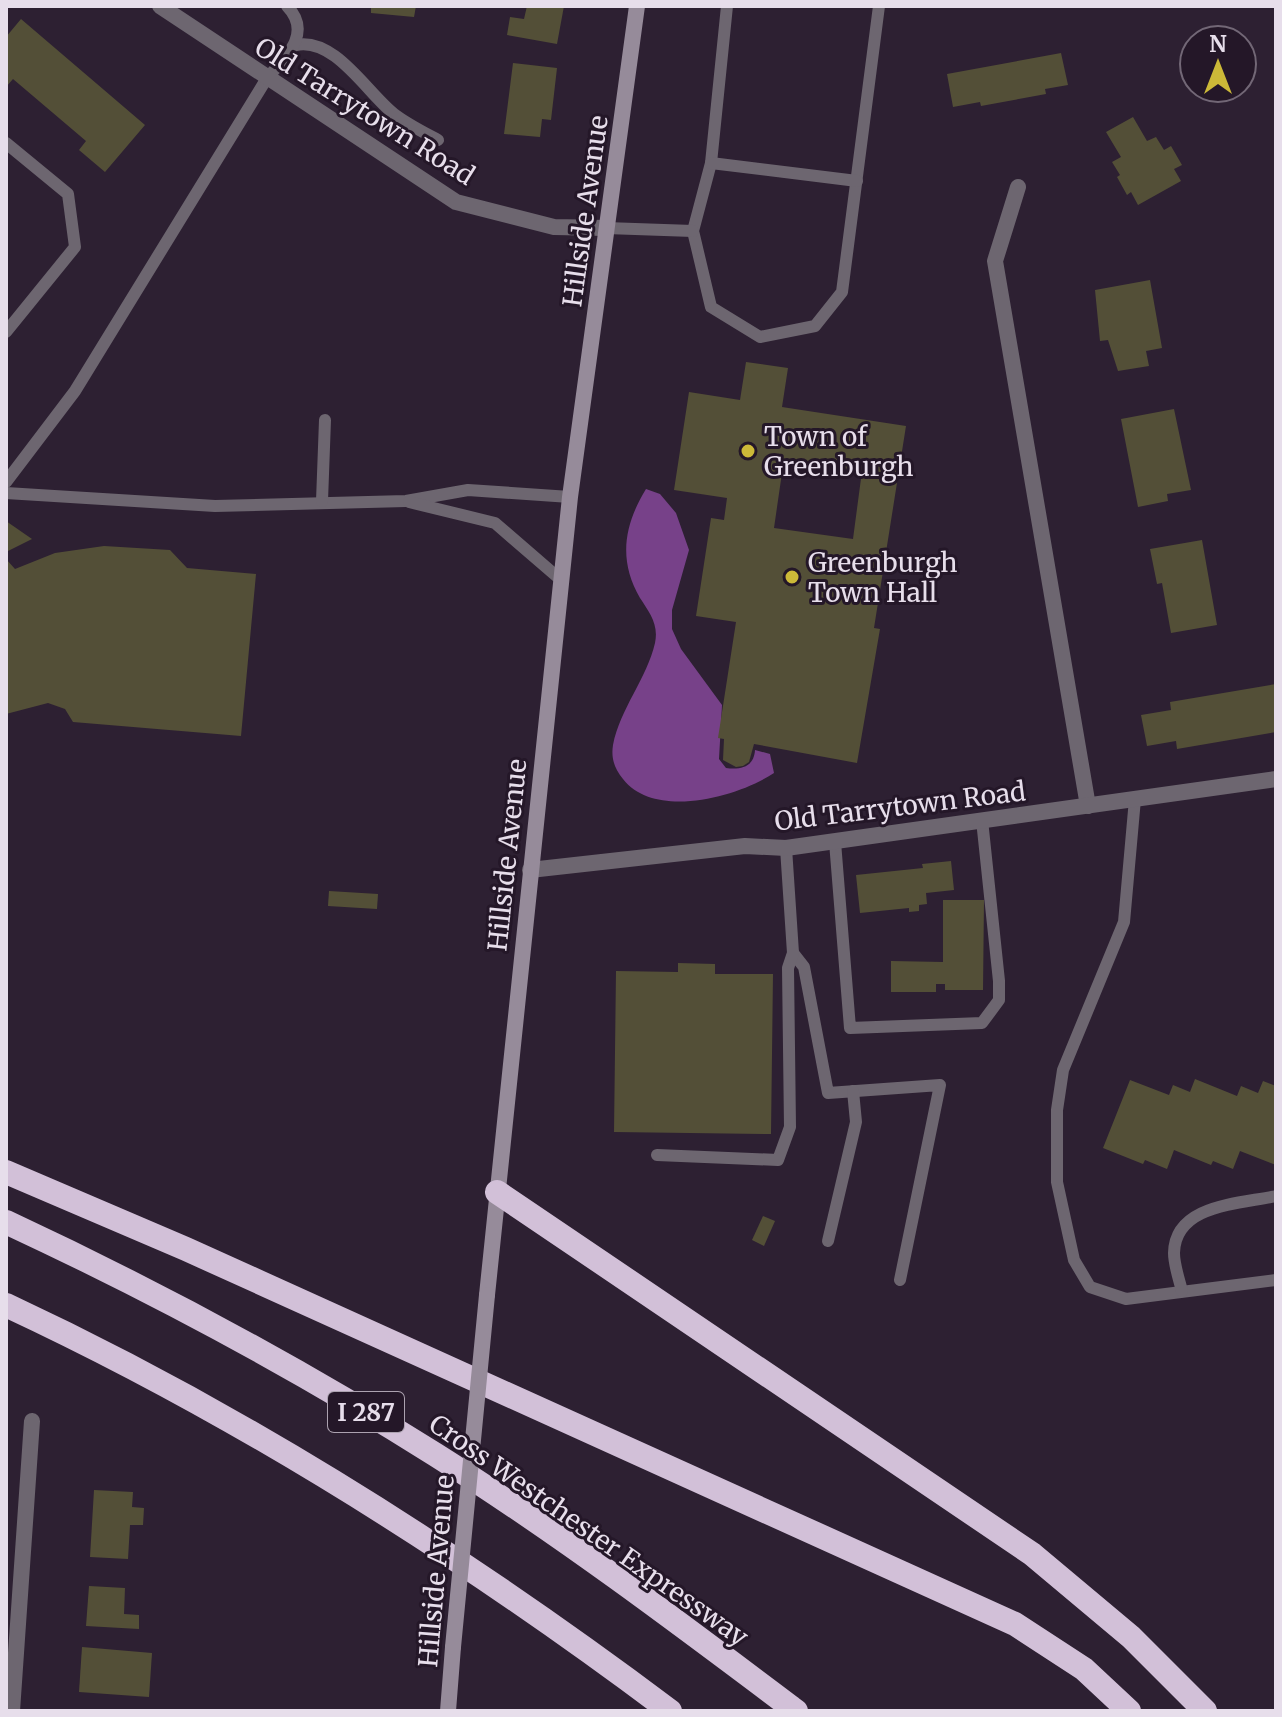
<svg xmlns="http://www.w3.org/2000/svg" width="1282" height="1717" font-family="Merriweather,serif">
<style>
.water{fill:#774189}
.building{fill:#534f37;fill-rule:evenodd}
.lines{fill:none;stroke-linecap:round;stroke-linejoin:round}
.lane{stroke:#6d6670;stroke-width:12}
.street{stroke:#6d6670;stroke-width:16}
.secondary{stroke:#968b9a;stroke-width:16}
.highway{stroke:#d2c0d8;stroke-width:24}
.secondary-bridge{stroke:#968b9a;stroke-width:16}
.poi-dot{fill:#ccb938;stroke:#241728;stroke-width:3}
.labels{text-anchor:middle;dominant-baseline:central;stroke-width:6;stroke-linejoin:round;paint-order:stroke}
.shield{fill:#241728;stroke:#aca2b0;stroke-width:2}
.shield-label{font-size:24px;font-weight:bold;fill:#e7deeb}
.street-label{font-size:26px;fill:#e7deeb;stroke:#241728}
.poi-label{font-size:26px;fill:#e7deeb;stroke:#241728;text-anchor:start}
</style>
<rect width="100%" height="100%" fill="#2d2032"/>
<!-- water -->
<path class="water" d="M646,489L660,494L676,513L689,550L672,610V629L681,649L722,705L719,759L726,768C741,770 754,767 755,750L770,754L774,773C738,797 655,820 623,779C614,768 611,758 613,745C620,709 647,678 655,643C659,624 649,612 640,598C618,560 624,525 646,489Z"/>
<!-- building -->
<g class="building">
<polygon points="371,6 416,6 414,17 371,13"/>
<polygon points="527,6 564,6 557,44 507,35 510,17 524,19"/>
<polygon points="21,19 145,125 105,172 79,150 86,141 13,79 6,87 6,37"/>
<polygon points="1061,53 1068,85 1045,89 1046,94 981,106 980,102 953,107 947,74"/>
<polygon points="513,63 557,68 551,120 542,119 540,137 504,134"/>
<polygon points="1133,117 1147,141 1156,137 1164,150 1171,146 1182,165 1174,169 1181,181 1138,205 1131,192 1127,195 1117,177 1120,175 1112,162 1121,157 1106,132"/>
<polygon points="1150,280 1162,348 1146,351 1149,366 1118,371 1108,340 1100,341 1095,290"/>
<path d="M746,362L788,368L782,407L906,426L874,628L880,629L857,763L754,744L749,762L743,766L736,767L723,760L724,739L718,738L736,622L696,616L711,518L724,520L727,498L674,490L689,392L740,400ZM784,459L862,471L853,539L774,528Z"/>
<polygon points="1174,409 1191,490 1167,494 1168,501 1138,507 1121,419"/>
<polygon points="6,521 32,539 6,552"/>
<polygon points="1202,540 1217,625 1171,633 1162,583 1157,584 1150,549"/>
<polygon points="104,546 170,550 187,568 256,574 241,736 73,722 65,709 48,703 6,714 6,559 15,569 55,553"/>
<polygon points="1276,684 1276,732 1177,749 1176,741 1147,746 1141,715 1171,710 1170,702"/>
<polygon points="951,861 954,890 926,893 927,904 919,905 919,911 909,912 909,908 860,913 856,875 923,868 922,864"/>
<polygon points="329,891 378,894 377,909 328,906"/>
<polygon points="943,900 984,900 983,990 945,990 945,984 936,984 936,992 891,992 891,961 943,962"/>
<polygon points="678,963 715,964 715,974 773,974 771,1134 614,1132 616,971 678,972"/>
<polygon points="1195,1079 1237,1096 1241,1086 1258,1093 1263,1081 1276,1086 1276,1165 1240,1151 1233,1169 1213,1161 1211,1165 1174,1150 1167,1169 1145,1160 1143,1164 1103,1148 1130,1080 1169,1095 1173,1085 1190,1092"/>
<polygon points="763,1216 775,1221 764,1246 752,1240"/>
<polygon points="94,1490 133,1492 132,1507 144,1508 143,1525 130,1525 128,1559 90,1557"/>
<polygon points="89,1586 125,1588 124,1614 139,1615 139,1629 86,1626"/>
<polygon points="82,1647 152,1653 149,1697 79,1692"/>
</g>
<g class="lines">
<!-- lane -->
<g class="lane">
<polyline points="727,6 711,163 693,231 711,307 760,337 815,326 842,292 879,6"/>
<path d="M296,45C335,37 367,93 394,114C407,124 423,132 438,140"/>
<polyline points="6,143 68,194 75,247 6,332"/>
<polyline points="711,163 857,181"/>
<polyline points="606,228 693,231"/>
<path d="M6,482L75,391L267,78C286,57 313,33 287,6"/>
<polyline points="6,493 215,506 406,501 468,490 570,497"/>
<polyline points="322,501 325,420"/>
<polyline points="409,502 495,523 561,580"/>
<polyline points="1135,799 1124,922 1063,1070 1057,1110 1057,1182 1074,1260 1090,1287 1126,1299 1276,1280"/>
<polyline points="835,842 850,1028 982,1023 999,1000 999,981 982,820"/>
<polyline points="793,953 804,967 828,1093 940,1085 900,1280"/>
<polyline points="657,1155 778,1160 790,1127 788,968 793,953 786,848"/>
<polyline points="828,1241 856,1122 853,1091"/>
<path d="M1182,1291C1179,1279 1174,1265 1174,1253C1175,1204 1240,1204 1276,1196"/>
</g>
<!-- street -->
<g class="street">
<polyline points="160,6 456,202 554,227 606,228"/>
<polyline points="1018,187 995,261 1088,806"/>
<polyline points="530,870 745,846 786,848 1276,779"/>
<polyline points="12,1711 32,1421"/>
</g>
<!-- secondary -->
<g class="secondary">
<polyline points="487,1295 570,497 637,6"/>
<polyline points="448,1711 453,1647"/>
</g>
<!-- highway -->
<g class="highway">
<polyline points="6,1172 186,1249 1015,1624 1084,1669 1129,1711"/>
<polyline points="497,1192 1032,1554 1131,1637 1205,1711"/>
<path d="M6,1222C154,1291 298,1368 436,1455C561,1534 679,1623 796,1711"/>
<path d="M6,1305C242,1415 462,1555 670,1711"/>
</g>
<!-- secondary-bridge -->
<polyline class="secondary-bridge" points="453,1647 487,1295"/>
</g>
<!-- markers -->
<g class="poi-dot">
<circle cx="748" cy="451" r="8"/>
<circle cx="792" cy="577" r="8"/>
</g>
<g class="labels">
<!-- shield labels -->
<rect class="shield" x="328" y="1392" width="76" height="40" rx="6"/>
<g class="shield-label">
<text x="366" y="1412">I 287</text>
</g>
<!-- street labels -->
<g class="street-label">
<text transform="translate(365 111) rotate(32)">Old Tarrytown Road</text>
<text transform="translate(585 211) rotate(-82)">Hillside Avenue</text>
<text transform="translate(900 806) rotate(-7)">Old Tarrytown Road</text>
<text transform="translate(507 855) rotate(-84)">Hillside Avenue</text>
<text transform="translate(589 1530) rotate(35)">Cross Westchester Expressway</text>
<text transform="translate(436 1571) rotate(-85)">Hillside Avenue</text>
</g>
<!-- poi labels -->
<g class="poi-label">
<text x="764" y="436">Town of<tspan x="764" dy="30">Greenburgh</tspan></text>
<text x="808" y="562">Greenburgh<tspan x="808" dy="30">Town Hall</tspan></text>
</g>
</g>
<!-- border -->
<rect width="1282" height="1717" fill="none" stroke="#e7deeb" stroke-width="16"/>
<!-- north arrow -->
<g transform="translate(1218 64)"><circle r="38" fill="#241728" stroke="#726776" stroke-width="2"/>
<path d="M0-6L14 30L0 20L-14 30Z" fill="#ccb938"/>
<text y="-12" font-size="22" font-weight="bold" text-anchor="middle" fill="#e7deeb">N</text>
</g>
</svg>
